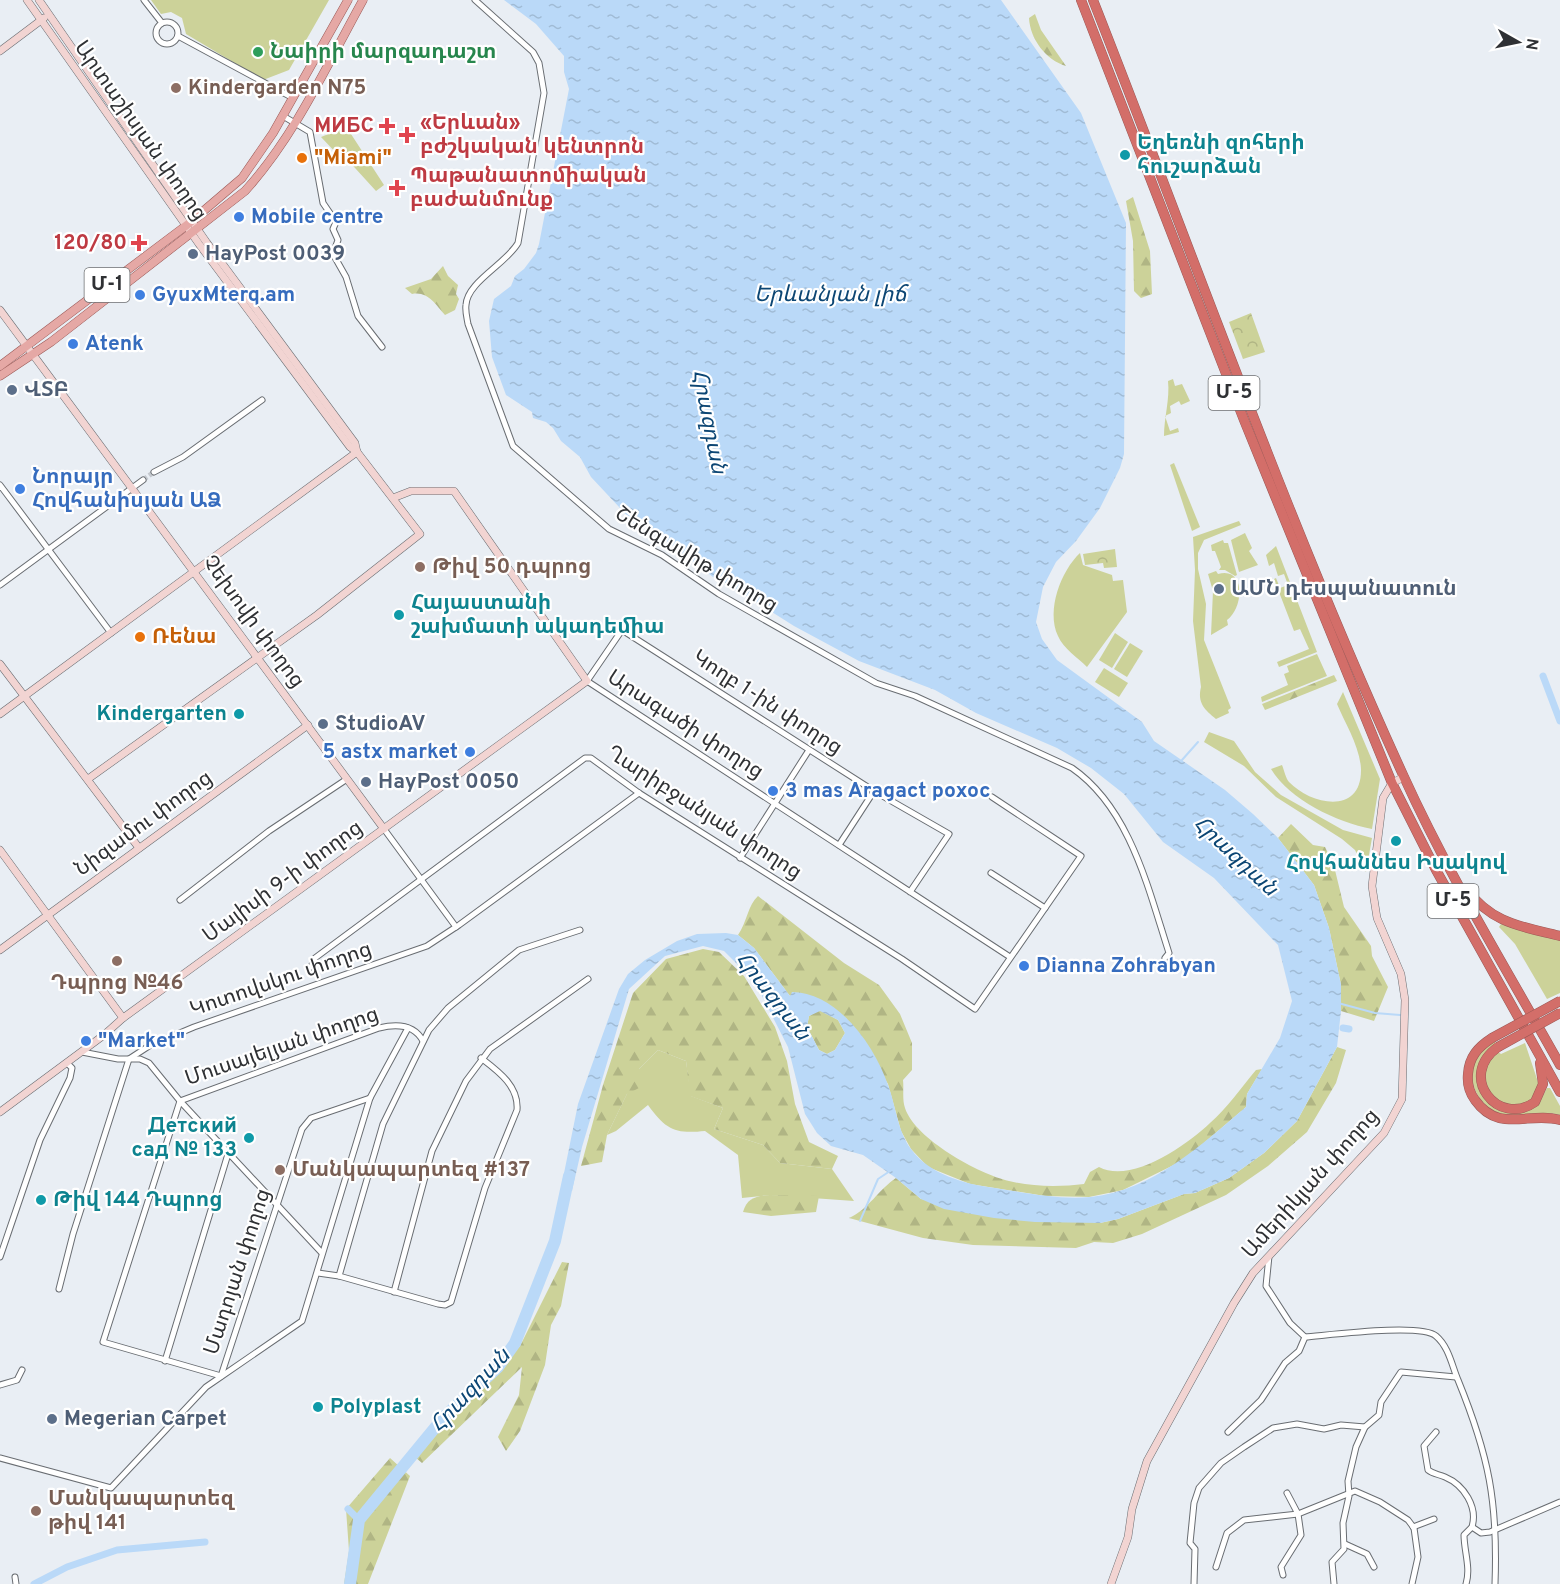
<svg xmlns="http://www.w3.org/2000/svg" width="1560" height="1584" font-family="Overpass,'Noto Sans Armenian',sans-serif">
<style>
.green{fill:#ccd299}
.forest{fill:url(#forest-firs)}
.park{fill:url(#park-crowns)}
.water{fill:url(#water-ripples);fill-rule:evenodd}
.lines{fill:none;stroke-linecap:round;stroke-linejoin:round}
.stream{stroke:#bad9f8;stroke-width:2}
.canal{stroke:#bad9f8;stroke-width:7}
.river{stroke:#bad9f8;stroke-width:12}
.street-tunnel{stroke:#c4c8ce;stroke-width:5;stroke-dasharray:5 2.5;stroke-linecap:butt}
.street-casing{stroke:#696d72;stroke-width:7}
.secondary-casing{stroke:#696d72;stroke-width:8}
.primary-casing{stroke:#9a5956;stroke-width:9}
.highway-casing{stroke:#9a5956;stroke-width:10}
.street{stroke:#fff;stroke-width:5}
.secondary{stroke:#f2d4d2;stroke-width:7}
.primary{stroke:#e5a8a5;stroke-width:8}
.highway{stroke:#d36e69;stroke-width:9}
.highway-bridge-casing{stroke:#9a5956;stroke-width:10;stroke-linecap:butt}
.highway-bridge{stroke:#d36e69;stroke-width:9}
.leisure-dot{fill:#2e9e5b;stroke:#fff;stroke-width:2}
.education-dot{fill:#8d6e63;stroke:#fff;stroke-width:2}
.health-dot{fill:#e0444e;stroke:#fff;stroke-width:2}
.culture-dot{fill:#0f9aa8;stroke:#fff;stroke-width:2}
.food-dot{fill:#e8710a;stroke:#fff;stroke-width:2}
.shop-dot{fill:#3f7fe0;stroke:#fff;stroke-width:2}
.service-dot{fill:#5c6f8a;stroke:#fff;stroke-width:2}
.labels{text-anchor:middle;dominant-baseline:central;stroke-width:4.5;stroke-linejoin:round;paint-order:stroke}
.shield{fill:#fff;stroke:#6d6f71;stroke-width:1.5}
.shield-label{font-size:20px;font-weight:bold;fill:#2f3134}
.leisure-label{font-size:21px;font-weight:bold;fill:#27864d;stroke:#fff;text-anchor:start}
.education-label{font-size:21px;font-weight:bold;fill:#785e54;stroke:#fff;text-anchor:start}
.health-label{font-size:21px;font-weight:bold;fill:#be3a42;stroke:#fff;text-anchor:start}
.street-label{font-size:21px;fill:#2f3134;stroke:#fff}
.culture-label{font-size:21px;font-weight:bold;fill:#0d838f;stroke:#fff;text-anchor:start}
.food-label{font-size:21px;font-weight:bold;fill:#c56008;stroke:#fff;text-anchor:start}
.shop-label{font-size:21px;font-weight:bold;fill:#366cbe;stroke:#fff;text-anchor:start}
.service-label{font-size:21px;font-weight:bold;fill:#4e5e75;stroke:#fff;text-anchor:start}
.water-label{font-size:22px;font-style:italic;fill:#0c4674;stroke:#fff}
</style>
<defs>
<pattern id="forest-firs" width="22" height="20" patternUnits="userSpaceOnUse" patternTransform="scale(1.5)"><rect width="22" height="20" fill="#ccd299"/><path d="M5 1l3.5 6h-7zM16 11l3.5 6h-7z" fill="#b0b584"/></pattern>
<pattern id="park-crowns" width="20" height="18" patternUnits="userSpaceOnUse" patternTransform="scale(1.5)"><rect width="20" height="18" fill="#ccd299"/><path d="M2 6a3 3 0 1 1 6 0M12 15a3 3 0 1 1 6 0" fill="none" stroke="#b0b584"/></pattern>
<pattern id="water-ripples" width="26" height="14" patternUnits="userSpaceOnUse" patternTransform="scale(1.5)"><rect width="26" height="14" fill="#bad9f8"/><path d="M2 4q2-2 4 0t4 0M15 11q2-2 4 0t4 0" fill="none" stroke="#a0bbd5"/></pattern>
</defs>
<rect width="100%" height="100%" fill="#e9eef4"/>
<!-- green -->
<g class="green">
<polygon points="151,0 329,0 289,70 263,80 186,34 182,18 171,12 161,14"/>
<polygon points="341,129 351,134 384,185 376,191 345,157 339,156 321,137"/>
<path d="M1173,379L1175,386L1182,384L1190,401L1181,405L1179,401L1170,406L1171,413L1165,416L1170,431L1178,428L1179,432L1164,436C1164,418 1170,399 1168,381Z"/>
<polygon points="1174,463 1200,527 1192,531 1170,465"/>
<path d="M1239,521L1241,525L1204,540L1198,553V569L1206,604L1204,640L1231,708L1228,710L1229,713L1216,719C1205,710 1197,703 1201,687L1193,621L1195,570L1193,537Z"/>
<polygon points="1245,533 1252,548 1249,551 1258,565 1239,572 1231,540"/>
<polygon points="1223,540 1224,543 1228,543 1237,575 1235,576 1225,570 1219,570 1221,567 1215,551 1212,551 1211,545"/>
<polygon points="1276,546 1317,652 1279,667 1277,662 1309,649 1300,629 1294,631 1274,579 1276,578 1280,588 1288,585 1284,574 1278,576 1274,563 1269,566 1266,555"/>
<path d="M1080,553L1083,565L1112,575L1113,581L1123,580L1127,612L1087,667C1078,658 1063,648 1058,636C1046,610 1061,571 1080,553Z"/>
<path d="M1216,571L1218,574C1246,566 1244,608 1227,620L1228,625L1211,635L1213,591L1208,574Z"/>
<polygon points="1115,633 1128,642 1112,668 1099,660"/>
<polygon points="1130,643 1143,651 1127,677 1114,669"/>
<polygon points="1317,654 1327,676 1262,702 1261,697 1288,685 1284,674 1289,672 1287,666"/>
<polygon points="1104,668 1128,683 1119,697 1095,682"/>
<path d="M1343,692L1380,779L1372,829C1336,822 1290,800 1271,769L1282,765C1284,770 1286,779 1289,782C1311,805 1362,816 1361,769C1360,747 1345,723 1337,704Z"/>
<polygon points="1209,732 1234,741 1255,772 1281,795 1343,830 1372,838 1366,872 1355,850 1342,839 1276,797 1244,766 1204,742"/>
<polygon points="1501,924 1560,940 1560,993 1547,999 1515,944 1499,927"/>
<path d="M1494,1040L1496,1044C1478,1055 1473,1070 1480,1090L1518,1113L1538,1105L1547,1088H1550L1560,1106V1115C1546,1111 1537,1115 1523,1117C1501,1120 1479,1106 1473,1084C1468,1064 1480,1052 1494,1040Z"/>
<path d="M1525,1043L1539,1085C1536,1090 1534,1098 1529,1101C1500,1121 1467,1076 1497,1051L1501,1054Z"/>
<path d="M658,1050L686,1061L691,1096L723,1108L714,1129L763,1145L780,1163L832,1169L854,1201L770,1195L742,1198L738,1155L705,1131C675,1134 666,1130 648,1105L616,1131L607,1135L639,1069Z"/>
</g>
<!-- forest -->
<g class="forest">
<path d="M1035,14L1041,30L1066,66C1046,60 1030,39 1029,18Z"/>
<polygon points="1133,197 1150,251 1152,294 1141,298 1134,291 1133,241 1126,201"/>
<path d="M443,266L448,276L458,285L456,294L459,299L455,310L445,315C435,304 428,291 412,294L405,288L431,279Z"/>
<polygon points="1334,675 1337,681 1265,710 1262,704"/>
<polygon points="1291,824 1313,845 1325,847 1334,866 1344,907 1371,946 1372,956 1388,987 1374,1021 1341,1011 1341,985 1329,928 1314,885 1278,838"/>
<path d="M758,896L844,963L879,985L900,1014L912,1043V1070L903,1080C904,1088 902,1100 905,1108C915,1139 979,1174 1009,1181C1032,1187 1061,1187 1084,1184L1090,1172L1099,1167C1131,1184 1186,1146 1210,1123C1227,1108 1241,1088 1256,1070L1262,1069L1247,1094L1246,1107L1184,1160L1123,1190L1089,1197L1045,1196L970,1184L928,1167L911,1149L901,1131L888,1084L846,1018L790,996L754,948L738,935C747,922 748,905 758,896Z"/>
<polygon points="703,949 719,952 744,976 775,1027 787,1061 795,1104 809,1142 838,1156 832,1169 780,1163 763,1145 714,1129 723,1108 690,1096 686,1061 658,1050 639,1069 645,1085 627,1094 607,1135 602,1162 581,1166 603,1085 633,993 666,959"/>
<polygon points="820,1010 838,1020 845,1033 835,1050 827,1054 819,1050 807,1027 809,1016"/>
<path d="M1337,1047L1346,1050L1336,1083L1307,1132L1268,1166L1226,1195L1142,1234L1113,1243L1094,1242L1076,1248L973,1245L923,1238L849,1218C869,1209 878,1190 896,1178L921,1199L1100,1223L1118,1219L1184,1194L1195,1193L1229,1178L1264,1153L1297,1121Z"/>
<path d="M770,1195L819,1196L816,1212L771,1216L743,1212C747,1198 756,1196 770,1195Z"/>
<polygon points="562,1262 569,1263 561,1306 551,1325 545,1365 520,1431 506,1451 498,1437 519,1395 522,1367 422,1463 415,1457 520,1346"/>
<polygon points="390,1458 410,1476 368,1584 344,1584 349,1551 346,1509"/>
</g>
<!-- park -->
<g class="park">
<polygon points="1251,313 1265,352 1243,359 1229,322"/>
<polygon points="1115,549 1117,567 1104,568 1103,563 1085,565 1083,554"/>
</g>
<!-- water -->
<path class="water" d="M504,0H1001L1081,113L1126,223L1124,454L1120,468L1100,508L1076,541L1056,562L1043,587L1036,622L1042,639L1057,660L1142,722L1154,741L1225,790L1253,814L1278,838L1314,885L1329,928L1341,985V1011L1337,1047L1297,1121L1264,1153L1229,1178L1195,1193L1184,1194L1118,1219L1100,1223L1035,1222L994,1218L944,1209L921,1199L896,1178L863,1155L831,1146L817,1133L805,1114L788,1047L761,994L746,973L724,951L703,946L665,956L629,989L582,1147L572,1191L561,1188L578,1104L619,989L628,974L645,960L677,941L697,934L726,933L738,935L754,948L790,996L792,992C837,992 875,1046 888,1085C896,1106 897,1130 911,1149C930,1175 965,1184 995,1188C1026,1193 1060,1200 1091,1197C1153,1190 1200,1146 1246,1107L1247,1094L1280,1038L1292,1001L1278,945L1214,878L1163,842L1124,794L1091,768L1057,748L976,713L935,690L859,661L794,626L728,584L717,580L645,525L634,523L591,477L580,457L561,441L553,428L546,422L533,418L532,412L506,395L492,357L489,321L494,299L511,286L515,276L524,269L536,253L539,244L569,89L564,72V56L536,24ZM820,1011L838,1020L845,1033L835,1050L827,1054L819,1050L807,1027L809,1016Z"/>
<g class="lines">
<!-- stream -->
<g class="stream">
<polyline points="1182,760 1198,742"/>
<polyline points="1338,1003 1375,1013 1400,1015"/>
<polyline points="860,1221 878,1179 890,1171"/>
</g>
<!-- canal -->
<g class="canal">
<polyline points="1543,676 1560,721"/>
<polyline points="1343,1028 1349,1029"/>
<polyline points="348,1509 359,1520"/>
<polyline points="34,1584 67,1567 117,1550 205,1542"/>
</g>
<!-- river -->
<polyline class="river" points="350,1584 359,1520 443,1418 498,1367 515,1343 555,1241 569,1176"/>
<!-- street-tunnel -->
<polyline class="street-tunnel" points="143,480 154,472"/>
<defs>
<g id="street">
<polyline points="144,0 162,23"/>
<path d="M475,0L533,52L539,63L544,93L518,243C506,264 467,282 466,305C465,311 467,318 468,324L513,446L609,529L662,555L719,594L876,683L915,696L1072,768C1130,808 1148,888 1169,953L1165,958"/>
<circle cx="167" cy="33" r="11"/>
<polyline points="178,36 293,98"/>
<polyline points="283,116 310,132 323,203 336,222 333,229 338,240 333,254 346,277 358,316 382,347"/>
<polyline points="154,472 183,457 262,400"/>
<polyline points="0,485 111,633"/>
<polyline points="0,585 143,480"/>
<polyline points="384,829 456,927"/>
<polyline points="839,845 874,791"/>
<polyline points="740,858 809,750"/>
<polyline points="991,873 1045,908"/>
<polyline points="910,892 949,834 874,791 622,630 587,681 1010,957"/>
<polyline points="180,900 269,831 347,779"/>
<polyline points="311,967 315,958 585,758 591,758 639,793 902,959 975,1009 1081,856 992,797"/>
<polyline points="82,1052 118,1059 140,1059 149,1063 180,1101 322,1253"/>
<path d="M1269,1256L1266,1286L1290,1323L1305,1337C1330,1335 1421,1323 1436,1336C1449,1347 1452,1366 1458,1380C1489,1456 1498,1502 1495,1584"/>
<polyline points="0,1257 40,1140 70,1078 72,1068 67,1063"/>
<path d="M318,1273L339,1276L438,1304L445,1305L451,1302L485,1188L517,1110C519,1086 498,1071 481,1058"/>
<polyline points="339,1276 383,1124 429,1030 448,1008 519,950 580,930"/>
<polyline points="59,1289 73,1234 129,1059 149,1046 194,1027 427,946 459,925 639,793"/>
<polyline points="394,1292 432,1151 466,1081 490,1049 588,979"/>
<polyline points="165,1361 228,1154"/>
<path d="M221,1376L103,1342L180,1101L379,1028C395,1024 414,1024 423,1041"/>
<polyline points="221,1376 302,1129 311,1118 370,1098"/>
<polyline points="0,1385 17,1380 22,1370"/>
<polyline points="1228,1432 1261,1400 1285,1363 1299,1351 1305,1337"/>
<path d="M1436,1432L1424,1446L1428,1470C1433,1474 1438,1474 1445,1477C1464,1485 1478,1507 1472,1527L1464,1535C1464,1551 1471,1568 1466,1584"/>
<polyline points="0,1458 111,1488 206,1387 302,1321 370,1098 408,1028"/>
<polyline points="1413,1527 1434,1519"/>
<polyline points="1472,1527 1481,1533 1490,1532 1560,1502"/>
<polyline points="1345,1544 1367,1554 1374,1567"/>
<polyline points="1216,1567 1227,1533 1244,1520 1298,1514 1355,1491 1380,1502 1408,1520 1414,1528 1418,1557 1412,1584"/>
<polyline points="1283,1575 1281,1567 1301,1535 1298,1514 1287,1493"/>
<polyline points="15,1577 16,1584"/>
<polyline points="1194,1584 1195,1549 1190,1543 1194,1503 1199,1488 1221,1463 1244,1447 1273,1428 1297,1424 1324,1429 1341,1425 1365,1427"/>
<polyline points="1334,1584 1332,1562 1344,1549 1343,1523 1349,1496 1348,1481 1356,1447 1365,1427 1379,1415 1381,1402 1401,1372 1456,1377"/>
</g>
<g id="secondary">
<polyline points="27,0 199,244 350,447 357,452 420,534 317,615 88,779"/>
<polyline points="39,0 207,243 355,443 357,452"/>
<polyline points="0,51 44,18"/>
<polyline points="0,310 384,829"/>
<polyline points="0,664 139,848"/>
<polyline points="0,714 357,452"/>
<polyline points="0,850 123,1018"/>
<polyline points="0,950 308,725"/>
<polyline points="0,1112 104,1035 123,1018 587,681 454,491 411,491 393,498"/>
<polyline points="1111,1584 1128,1537 1132,1509 1147,1461 1234,1303 1253,1273 1384,1133 1402,1099 1405,1000 1401,974 1377,918 1372,886 1383,798 1392,783 1404,777"/>
</g>
<g id="primary">
<polyline points="0,366 187,225 242,178 273,133 348,0"/>
<path d="M0,376L51,342L245,191C295,136 327,65 363,0"/>
</g>
<g id="highway">
<polyline points="1081,0 1244,420 1392,783 1436,870 1560,1092"/>
<path d="M1093,0C1195,259 1288,524 1404,777C1449,876 1507,970 1560,1065"/>
<path d="M1466,889C1493,924 1520,926 1560,936"/>
<path d="M1492,1038C1478,1047 1469,1057 1468,1074C1467,1084 1469,1092 1475,1100C1499,1134 1529,1111 1560,1120"/>
<path d="M1498,1047C1457,1076 1498,1128 1535,1102L1543,1084L1540,1063"/>
</g>
</defs>
<!-- street casing -->
<use href="#street" class="street-casing"/>
<!-- secondary casing -->
<use href="#secondary" class="secondary-casing"/>
<!-- primary casing -->
<use href="#primary" class="primary-casing"/>
<!-- highway casing -->
<use href="#highway" class="highway-casing"/>
<!-- street -->
<use href="#street" class="street"/>
<!-- secondary -->
<use href="#secondary" class="secondary"/>
<!-- primary -->
<use href="#primary" class="primary"/>
<!-- highway -->
<use href="#highway" class="highway"/>
<defs>
<g id="highway-bridge">
<polyline points="1492,1038 1560,1001"/>
<polyline points="1498,1047 1560,1013"/>
</g>
</defs>
<!-- highway-bridge casing -->
<use href="#highway-bridge" class="highway-bridge-casing"/>
<!-- highway-bridge -->
<use href="#highway-bridge" class="highway-bridge"/>
</g>
<!-- markers -->
<circle class="leisure-dot" cx="258" cy="52" r="6"/>
<g class="education-dot">
<circle cx="176" cy="88" r="6"/>
<circle cx="420" cy="567" r="6"/>
<circle cx="117" cy="961" r="6"/>
<circle cx="280" cy="1170" r="6"/>
<circle cx="36" cy="1511" r="6"/>
</g>
<g class="health-dot">
<path d="M384 117h6v6h6v6h-6v6h-6v-6h-6v-6h6z"/>
<path d="M404 126h6v6h6v6h-6v6h-6v-6h-6v-6h6z"/>
<path d="M394 179h6v6h6v6h-6v6h-6v-6h-6v-6h6z"/>
<path d="M136 234h6v6h6v6h-6v6h-6v-6h-6v-6h6z"/>
</g>
<g class="culture-dot">
<circle cx="1125" cy="155" r="6"/>
<circle cx="399" cy="615" r="6"/>
<circle cx="239" cy="714" r="6"/>
<circle cx="1396" cy="841" r="6"/>
<circle cx="249" cy="1138" r="6"/>
<circle cx="41" cy="1200" r="6"/>
<circle cx="318" cy="1407" r="6"/>
</g>
<g class="food-dot">
<circle cx="302" cy="158" r="6"/>
<circle cx="140" cy="637" r="6"/>
</g>
<g class="shop-dot">
<circle cx="239" cy="217" r="6"/>
<circle cx="140" cy="295" r="6"/>
<circle cx="73" cy="344" r="6"/>
<circle cx="20" cy="489" r="6"/>
<circle cx="470" cy="752" r="6"/>
<circle cx="773" cy="791" r="6"/>
<circle cx="1024" cy="966" r="6"/>
<circle cx="86" cy="1041" r="6"/>
</g>
<g class="service-dot">
<circle cx="193" cy="254" r="6"/>
<circle cx="12" cy="390" r="6"/>
<circle cx="1219" cy="589" r="6"/>
<circle cx="323" cy="724" r="6"/>
<circle cx="366" cy="782" r="6"/>
<circle cx="52" cy="1419" r="6"/>
</g>
<g class="labels">
<!-- shield labels -->
<g class="shield">
<rect x="84.5" y="268" width="45" height="34" rx="4.5"/>
<rect x="1208.5" y="376" width="51" height="34" rx="4.5"/>
<rect x="1427.5" y="884" width="51" height="34" rx="4.5"/>
</g>
<g class="shield-label">
<text x="107" y="285">Մ-1</text>
<text x="1234" y="393">Մ-5</text>
<text x="1453" y="901">Մ-5</text>
</g>
<!-- leisure labels -->
<g class="leisure-label">
<text x="270" y="52">Նաիրի մարզադաշտ</text>
</g>
<!-- education labels -->
<g class="education-label">
<text x="188" y="88">Kindergarden N75</text>
<text x="432" y="567">Թիվ 50 դպրոց</text>
<text x="117" y="983" text-anchor="middle">Դպրոց №46</text>
<text x="292" y="1170">Մանկապարտեզ #137</text>
<text x="48" y="1499">Մանկապարտեզ<tspan x="48" dy="24">թիվ 141</tspan></text>
</g>
<!-- health labels -->
<g class="health-label">
<text x="420" y="123">«Երևան»<tspan x="420" dy="24">բժշկական կենտրոն</tspan></text>
<text x="374" y="126" text-anchor="end">МИБС</text>
<text x="410" y="176">Պաթանատոմիական<tspan x="410" dy="24">բաժանմունք</tspan></text>
<text x="127" y="243" text-anchor="end">120/80</text>
</g>
<!-- street labels -->
<g class="street-label">
<text transform="translate(140 131) rotate(55)">Արտաշիսյան փողոց</text>
<text transform="translate(696 560) rotate(31)">Շենգավիթ փողոց</text>
<text transform="translate(253 622) rotate(54)">Չեխովի փողոց</text>
<text transform="translate(767 703) rotate(33)">Կողբ 1-ին փողոց</text>
<text transform="translate(685 725) rotate(33)">Արագածի փողոց</text>
<text transform="translate(704 813) rotate(33)">Ղարիբջանյան փողոց</text>
<text transform="translate(144 824) rotate(-36)">Նիզամու փողոց</text>
<text transform="translate(283 882) rotate(-36)">Մայիսի 9-ի փողոց</text>
<text transform="translate(281 980) rotate(-19)">Կոտովսկու փողոց</text>
<text transform="translate(282 1047) rotate(-19)">Մուսայելյան փողոց</text>
<text transform="translate(1311 1184) rotate(-48)">Ամերիկյան փողոց</text>
<text transform="translate(238 1272) rotate(-72)">Մադոյան փողոց</text>
</g>
<!-- culture labels -->
<g class="culture-label">
<text x="1137" y="143">Եղեռնի զոհերի<tspan x="1137" dy="24">հուշարձան</tspan></text>
<text x="411" y="603">Հայաստանի<tspan x="411" dy="24">շախմատի ակադեմիա</tspan></text>
<text x="227" y="714" text-anchor="end">Kindergarten</text>
<text x="1396" y="863" text-anchor="middle">Հովհաննես Իսակով</text>
<text x="237" y="1126" text-anchor="end">Детский<tspan x="237" dy="24">сад № 133</tspan></text>
<text x="53" y="1200">Թիվ 144 Դպրոց</text>
<text x="330" y="1407">Polyplast</text>
</g>
<!-- food labels -->
<g class="food-label">
<text x="314" y="158">"Miami"</text>
<text x="152" y="637">Ռենա</text>
</g>
<!-- shop labels -->
<g class="shop-label">
<text x="251" y="217">Mobile centre</text>
<text x="152" y="295">GyuxMterq.am</text>
<text x="85" y="344">Atenk</text>
<text x="32" y="477">Նորայր<tspan x="32" dy="24">Հովհանիսյան ԱՁ</tspan></text>
<text x="458" y="752" text-anchor="end">5 astx market</text>
<text x="785" y="791">3 mas Aragact poxoc</text>
<text x="1036" y="966">Dianna Zohrabyan</text>
<text x="98" y="1041">"Market"</text>
</g>
<!-- service labels -->
<g class="service-label">
<text x="205" y="254">HayPost 0039</text>
<text x="24" y="390">ՎՏԲ</text>
<text x="1231" y="589">ԱՄՆ դեսպանատուն</text>
<text x="335" y="724">StudioAV</text>
<text x="378" y="782">HayPost 0050</text>
<text x="64" y="1419">Megerian Carpet</text>
</g>
<!-- water labels -->
<g class="water-label">
<text x="830" y="295">Երևանյան լիճ</text>
<text transform="translate(708 422) rotate(79)">Հրազդան</text>
<text transform="translate(1235 857) rotate(43)">Հրազդան</text>
<text transform="translate(772 997) rotate(52)">Հրազդան</text>
<text transform="translate(471 1391) rotate(-47)">Հրազդան</text>
</g>
</g>
<!-- north arrow -->
<g transform="translate(1518 42) rotate(99)" stroke="#ffffff" stroke-width="4.5" paint-order="stroke">
<path d="M0-4.5L10 22L0 15L-10 22Z" fill="#2f3134"/>
<text y="-9" font-size="16" font-weight="bold" text-anchor="middle" fill="#2f3134">N</text>
</g>
</svg>
